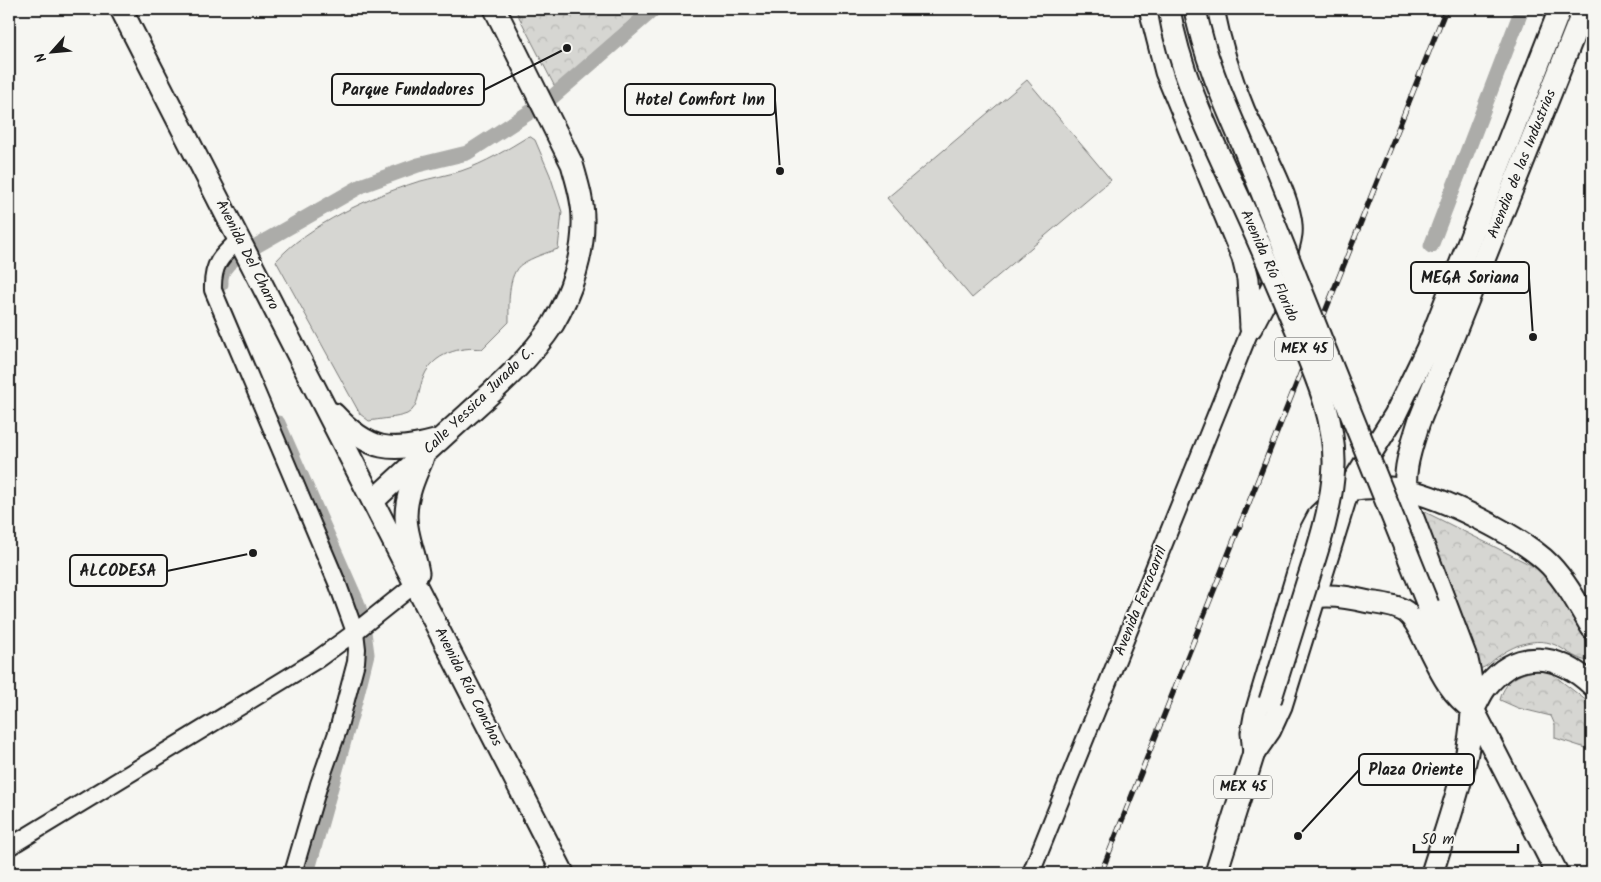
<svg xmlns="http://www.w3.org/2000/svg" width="1601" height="882" font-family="Kalam,sans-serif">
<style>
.grass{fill:#d6d6d2;stroke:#797977}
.forest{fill:url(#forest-crowns);stroke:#797977}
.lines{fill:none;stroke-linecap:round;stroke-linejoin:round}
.canal{stroke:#acaca9;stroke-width:15}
.minor-casing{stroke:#1c1c1c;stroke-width:20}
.major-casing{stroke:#1c1c1c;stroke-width:25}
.minor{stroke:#f6f6f2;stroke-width:16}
.major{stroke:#f6f6f2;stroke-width:21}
.rail-casing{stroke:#1c1c1c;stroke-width:5.5}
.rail{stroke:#f6f6f2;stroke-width:4;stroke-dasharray:11;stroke-linecap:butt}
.major-bridge-casing{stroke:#1c1c1c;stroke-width:25;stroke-linecap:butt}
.major-bridge{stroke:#f6f6f2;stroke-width:21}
.labels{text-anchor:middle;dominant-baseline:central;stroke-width:4;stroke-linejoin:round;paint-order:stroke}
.shield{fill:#f6f6f2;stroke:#5d5d5c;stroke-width:1}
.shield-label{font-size:14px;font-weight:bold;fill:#1c1c1c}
.street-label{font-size:15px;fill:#1c1c1c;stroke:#f6f6f2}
.leader{fill:none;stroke:#1c1c1c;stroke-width:2}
.callout-dot{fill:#1c1c1c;stroke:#f6f6f2;stroke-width:2}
.callout{fill:#f6f6f2;stroke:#1c1c1c;stroke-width:2}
.callout-label{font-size:16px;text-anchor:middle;font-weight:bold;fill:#1c1c1c}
</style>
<defs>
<pattern id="forest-crowns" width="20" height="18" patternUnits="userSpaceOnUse" patternTransform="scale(1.25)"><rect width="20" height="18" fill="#d6d6d2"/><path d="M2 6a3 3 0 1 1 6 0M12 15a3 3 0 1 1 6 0" fill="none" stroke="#b7b7b4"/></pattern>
</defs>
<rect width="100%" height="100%" fill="#f6f6f2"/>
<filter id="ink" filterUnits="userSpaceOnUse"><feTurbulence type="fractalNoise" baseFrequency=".02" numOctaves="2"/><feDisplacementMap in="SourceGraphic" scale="10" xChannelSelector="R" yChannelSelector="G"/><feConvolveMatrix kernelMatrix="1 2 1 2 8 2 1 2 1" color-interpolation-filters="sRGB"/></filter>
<g filter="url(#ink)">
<!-- grass -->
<g class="grass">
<polygon points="1027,80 1111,180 972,298 887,198"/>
<path d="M529,136L535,140L550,175L562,212L558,249C546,253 533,257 522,264C507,273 509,307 509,322L482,349C460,346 433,354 424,376C418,388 420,408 407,414C397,418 379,419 369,421L360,414L276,261C308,225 372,196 417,182C432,178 447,175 461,171C485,163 508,149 529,136Z"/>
</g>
<!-- forest -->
<g class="forest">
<polygon points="515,9 643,9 555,87"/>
<path d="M1415,507L1543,571L1555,584L1592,651V656L1589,661C1574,660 1564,647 1550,643C1533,638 1512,646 1499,656C1491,661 1488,667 1479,669Z"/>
<path d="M1547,670L1592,705V750L1555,738V725L1551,716L1518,708L1500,700C1506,676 1525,671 1547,670Z"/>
</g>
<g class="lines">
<!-- canal -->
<g class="canal">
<polyline points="256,246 363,185 418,165 467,153 550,99 654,9"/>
<polyline points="1431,246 1522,9"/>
<path d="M221,284C220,272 226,265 234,259"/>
<polyline points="278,423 357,602 362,617 367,654 356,698 307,873"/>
</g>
<defs>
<g id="minor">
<path d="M239,240C221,256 212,264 213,290L338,585L355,632L357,649L356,662L338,730L319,784L293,873"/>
<polyline points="9,847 318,659 355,632 415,584"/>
<polyline points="1031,873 1251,328"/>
</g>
<g id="major">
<polyline points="121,9 563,873"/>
<polyline points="1150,9 1166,72 1243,258 1248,279 1251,326"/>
<path d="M1213,9C1220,44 1230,78 1244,111C1257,140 1295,204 1291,234C1287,263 1264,302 1251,328"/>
<path d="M334,414C369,452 391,453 439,440"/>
<path d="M1348,490C1367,487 1386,486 1405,490C1442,497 1523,537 1550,565C1567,583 1579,606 1592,628"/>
<path d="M373,501C404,472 436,443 468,414C498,387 531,358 553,324C571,294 584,254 583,219C583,200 577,182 572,164L495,9"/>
<path d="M418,573C415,554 406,535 406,516C406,497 414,478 422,460"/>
<path d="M1315,597C1333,594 1352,598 1369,602C1381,604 1396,605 1406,612C1415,619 1421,632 1425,641C1439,668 1448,692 1473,710"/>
<polyline points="1428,605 1458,677"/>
<polyline points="1472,707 1557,873"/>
<path d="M1473,710C1478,702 1481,693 1487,686C1518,647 1559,654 1592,685"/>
<polyline points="1254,753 1270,730 1281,706 1348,490 1395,415 1427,349 1560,9"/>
<polyline points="1254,753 1252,733 1255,716 1310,532 1319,515 1334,501"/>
<polyline points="1216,873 1258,740"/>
<path d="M1432,873C1452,808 1485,729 1467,660L1408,505C1401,474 1410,451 1419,422L1584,9"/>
</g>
</defs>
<!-- minor casing -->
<use href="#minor" class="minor-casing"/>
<!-- major casing -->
<use href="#major" class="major-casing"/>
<!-- minor -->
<use href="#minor" class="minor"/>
<!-- major -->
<use href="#major" class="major"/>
<defs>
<polyline id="rail" points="1101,873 1446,9"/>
</defs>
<!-- rail casing -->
<use href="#rail" class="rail-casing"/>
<!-- rail -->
<use href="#rail" class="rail"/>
<defs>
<g id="major-bridge">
<path d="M1169,9C1180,75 1210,135 1238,196C1259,241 1278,286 1297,331C1315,374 1335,417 1334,465C1332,507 1319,546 1306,586C1294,624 1282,663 1270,701"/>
<path d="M1195,9C1204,56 1223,99 1242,143L1428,605"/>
</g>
</defs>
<!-- major-bridge casing -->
<use href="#major-bridge" class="major-bridge-casing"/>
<!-- major-bridge -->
<use href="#major-bridge" class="major-bridge"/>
</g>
</g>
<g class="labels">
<!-- shield labels -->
<g class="shield">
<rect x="1275" y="337.5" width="58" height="23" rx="4"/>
<rect x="1214" y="775.5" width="58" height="23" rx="4"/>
</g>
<g class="shield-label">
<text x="1304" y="349">MEX 45</text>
<text x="1243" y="787">MEX 45</text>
</g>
<!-- street labels -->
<g class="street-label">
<text transform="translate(1522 164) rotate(-68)">Avendia de las Industrias</text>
<text transform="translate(247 255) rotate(63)">Avenida Del Charro</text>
<text transform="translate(1269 266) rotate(66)">Avenida Río Florido</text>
<text transform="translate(479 401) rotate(-44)">Calle Yessica Jurado C.</text>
<text transform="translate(1141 601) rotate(-68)">Avenida Ferrocarril</text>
<text transform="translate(468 687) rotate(63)">Avenida Río Conchos</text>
</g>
</g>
<!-- callouts -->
<path class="leader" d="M567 48L484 90M780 171L775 100M1533 337L1529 278M253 553L167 571M1298 836L1359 770"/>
<g class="callout-dot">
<circle cx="567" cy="48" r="5"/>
<circle cx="780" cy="171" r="5"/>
<circle cx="1533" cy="337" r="5"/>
<circle cx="253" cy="553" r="5"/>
<circle cx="1298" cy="836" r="5"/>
</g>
<g class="callout">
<rect x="332" y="74" width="152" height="31" rx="5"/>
<rect x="625" y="84" width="150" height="31" rx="5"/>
<rect x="1411" y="262" width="118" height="31" rx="5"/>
<rect x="70" y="555" width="97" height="31" rx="5"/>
<rect x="1359" y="754" width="115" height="31" rx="5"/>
</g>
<g class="callout-label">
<text x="408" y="95">Parque Fundadores</text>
<text x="700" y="105">Hotel Comfort Inn</text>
<text x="1470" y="283">MEGA Soriana</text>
<text x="118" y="576">ALCODESA</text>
<text x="1416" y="775">Plaza Oriente</text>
</g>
<!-- margin -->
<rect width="1601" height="882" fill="none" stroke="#f6f6f2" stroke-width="30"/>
<rect x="15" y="15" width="1571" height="852" fill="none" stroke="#1c1c1c" stroke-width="2" filter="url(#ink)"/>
<!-- north arrow -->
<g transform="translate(52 52) rotate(243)" stroke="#f6f6f2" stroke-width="4" paint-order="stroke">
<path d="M0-4L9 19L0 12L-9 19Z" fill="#1c1c1c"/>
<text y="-8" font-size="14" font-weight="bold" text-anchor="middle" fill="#1c1c1c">N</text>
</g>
<!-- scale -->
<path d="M1414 844v8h104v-8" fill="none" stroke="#1c1c1c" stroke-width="2.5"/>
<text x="1421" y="844" font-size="15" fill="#1c1c1c" stroke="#f6f6f2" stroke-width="4" paint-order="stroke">50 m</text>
</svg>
